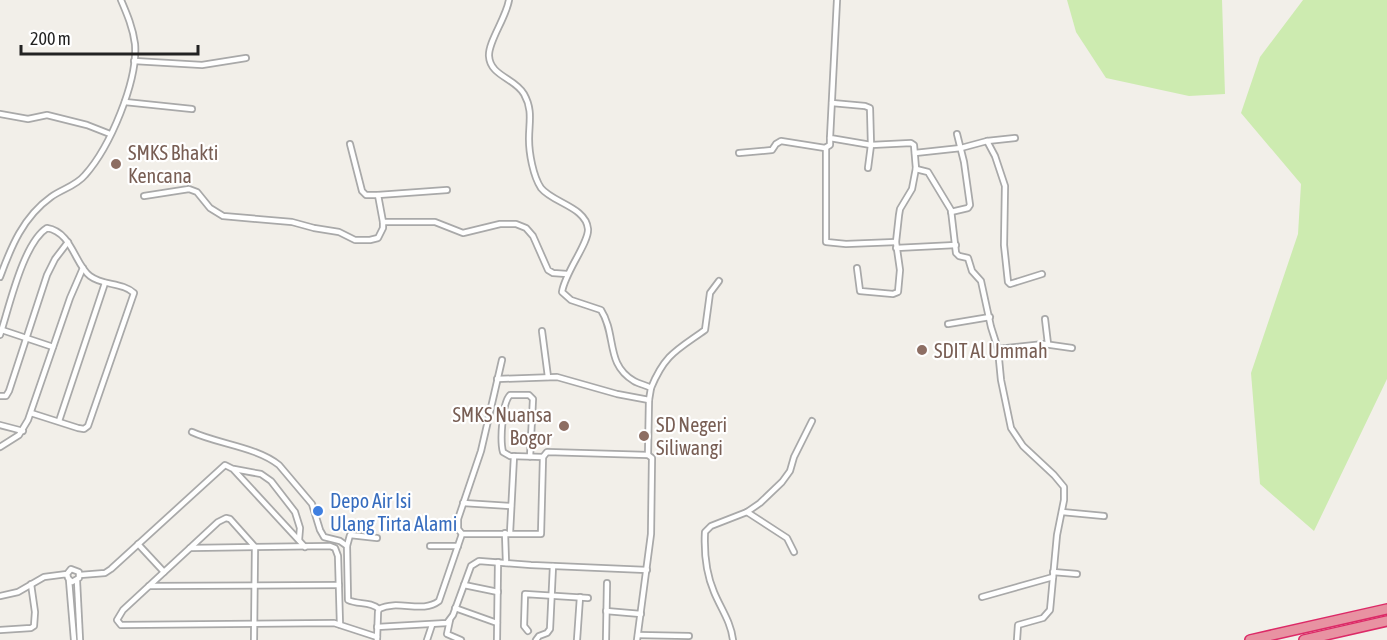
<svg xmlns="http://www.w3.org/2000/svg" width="1387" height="640" font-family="'Asap Condensed',sans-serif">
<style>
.grass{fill:#cdebb0}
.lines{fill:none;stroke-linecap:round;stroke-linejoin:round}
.street-casing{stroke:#a9a9a9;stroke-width:8}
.highway-casing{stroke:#dc2a67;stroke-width:12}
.street{stroke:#fff;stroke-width:4.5}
.highway{stroke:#e892a2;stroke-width:9}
.education-dot{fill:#8d6e63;stroke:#fff;stroke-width:2}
.shop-dot{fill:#3f7fe0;stroke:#fff;stroke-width:2}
.labels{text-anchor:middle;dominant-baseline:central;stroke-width:4.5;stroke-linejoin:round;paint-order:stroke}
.education-label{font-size:20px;fill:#785e54;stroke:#fff;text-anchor:start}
.shop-label{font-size:20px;fill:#366cbe;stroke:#fff;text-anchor:start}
</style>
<rect width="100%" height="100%" fill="#f2efe9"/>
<!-- grass -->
<g class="grass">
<polygon points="1067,0 1222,0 1225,94 1189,96 1106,78 1076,32"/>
<polygon points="1303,0 1387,0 1387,379 1314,531 1260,484 1251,373 1298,234 1301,184 1241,113 1260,57"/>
</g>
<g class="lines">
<defs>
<g id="street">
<path d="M509,0C506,18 488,42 489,56C490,76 515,78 524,94C533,110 529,122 529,139C529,153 533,176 541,188C553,203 586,207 588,229C589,243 565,272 562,292L571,300L601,310C617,335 605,364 634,381C639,384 646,385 651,388L649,400L648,455"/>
<polyline points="837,0 830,138 871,145 911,143 914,145 916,169 928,172 951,210 956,253 959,256 968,258 972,271 981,281 991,327 998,349 1001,380 1011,428 1023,446 1054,475 1064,487 1064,500 1057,535 1050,610 1043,618 1018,625 1017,640"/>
<polyline points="134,61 202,65 246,58"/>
<polyline points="125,102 192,109"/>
<polyline points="832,103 865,106 870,108 871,145 868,168"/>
<polyline points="0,114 28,119 47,115 87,125 110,134"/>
<polyline points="987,141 995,156 1005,186 1004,245 1008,282 1010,284 1042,274"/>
<polyline points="350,144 362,191 366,195 378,195 383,222"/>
<polyline points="826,148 826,242 846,244 896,242"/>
<polyline points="739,153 772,150 776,144 781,141 825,148 830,145 830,138"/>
<polyline points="915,153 961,148 987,141 1015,138"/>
<polyline points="378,195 447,190"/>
<polyline points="144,196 189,189 197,192 210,208 223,216 292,222 314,228 339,232 355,240 370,240 378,238 383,228 383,222 435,222 463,233 500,224 516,224 526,228 533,236 548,270 553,273 567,274"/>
<polyline points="951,212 968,208 970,205 964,162 957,134"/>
<polyline points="896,248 956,245"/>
<polyline points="857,268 860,291 893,294 898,292 900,270 896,242 899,215 900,209 912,189 916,168"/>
<path d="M0,277C11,247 23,217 51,197C62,189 76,186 85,175C110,147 138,81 135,44C133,28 127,14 121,0"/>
<polyline points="1045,319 1048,344"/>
<polyline points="948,324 990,317"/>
<polyline points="2,330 53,347"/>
<polyline points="542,331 548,377"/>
<path d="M0,335C9,308 23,243 47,228C72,232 75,265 90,276C103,286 122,282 134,293L88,426L84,429L78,428L31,413"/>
<polyline points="998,349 1044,344 1072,348"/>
<polyline points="497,379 557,377 617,394 649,400"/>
<path d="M651,388C665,354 677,350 705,330L710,293L719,281"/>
<polyline points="0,396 6,396 9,391 47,275 55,259 68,242"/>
<polyline points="59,421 105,283"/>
<polyline points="0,425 23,431"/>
<path d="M192,432C218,444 257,447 279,465L312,504L320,530L324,537L340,541L347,546L348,600C358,605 370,601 379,609"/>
<polyline points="0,447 19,435 28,420 70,298 83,268"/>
<path d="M530,457L533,399L529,395H510C502,403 500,441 503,452L510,456L543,457"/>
<polyline points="234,469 261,474 271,481 295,512 300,528 299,540"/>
<polyline points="463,503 511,506"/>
<polyline points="747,512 787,538 794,552"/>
<polyline points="1062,512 1104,516"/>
<polyline points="505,533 506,563"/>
<polyline points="510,533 514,456"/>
<polyline points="462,534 458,529 458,519 481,451 502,360"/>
<polyline points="138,544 164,572"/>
<polyline points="347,546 350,535 377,538"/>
<polyline points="430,546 458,546"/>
<polyline points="190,548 218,522 226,518 230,519 255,547 254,640"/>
<polyline points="1053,572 1077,574"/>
<polyline points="80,575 105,573 111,569 225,465 233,469 305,547"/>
<polyline points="69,580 74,640"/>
<polyline points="77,581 80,640"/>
<polyline points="464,585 498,592"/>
<polyline points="149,586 339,585"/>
<polyline points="0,596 18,592 44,577 67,574 71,569 79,572 79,578 72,582 68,578 67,574"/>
<polyline points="982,597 1053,577"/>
<polyline points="455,608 497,623"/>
<polyline points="606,611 641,614"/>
<polyline points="450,620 447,634 461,640"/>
<polyline points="340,625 338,556 335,548 330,546 190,548 123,610 117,620 121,625 334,623 377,637"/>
<polyline points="377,627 447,623 453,615 471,566 479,561 531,565 647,570"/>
<polyline points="0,630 31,628 34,626 35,612 31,584"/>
<polyline points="528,631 524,626 525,594 588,598"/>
<polyline points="638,635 689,636"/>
<path d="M377,640L378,612L379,609C398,599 422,614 439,601L462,534H541L543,457L547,452L648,455L652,458L651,534L637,640"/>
<polyline points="427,640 432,625"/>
<polyline points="497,640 498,562"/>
<polyline points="536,640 539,636 547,633 550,629 553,566"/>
<polyline points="577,640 580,597"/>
<polyline points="606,640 607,583"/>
<path d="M733,640C731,622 721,609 714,592C706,573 704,552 705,532L711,526L747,512L760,503L782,482L790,471L794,457L812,421"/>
</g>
<g id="highway">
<polyline points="1250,640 1387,609"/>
<polyline points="1304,640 1387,621"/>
</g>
</defs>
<!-- street casing -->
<use href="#street" class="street-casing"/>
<!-- highway casing -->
<use href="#highway" class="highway-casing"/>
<!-- street -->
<use href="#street" class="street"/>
<!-- highway -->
<use href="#highway" class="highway"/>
</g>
<!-- markers -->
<g class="education-dot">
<circle cx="116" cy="164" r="6"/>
<circle cx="922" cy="350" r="6"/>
<circle cx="564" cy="426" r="6"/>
<circle cx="644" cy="436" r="6"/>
</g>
<circle class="shop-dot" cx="318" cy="511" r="6"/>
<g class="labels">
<!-- education labels -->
<g class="education-label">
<text x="128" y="152">SMKS Bhakti<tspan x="128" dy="23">Kencana</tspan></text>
<text x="934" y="350">SDIT Al Ummah</text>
<text x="552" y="414" text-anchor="end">SMKS Nuansa<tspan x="552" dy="23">Bogor</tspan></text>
<text x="656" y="424">SD Negeri<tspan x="656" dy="23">Siliwangi</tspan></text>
</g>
<!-- shop labels -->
<g class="shop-label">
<text x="330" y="500">Depo Air Isi<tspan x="330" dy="23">Ulang Tirta Alami</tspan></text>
</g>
</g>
<!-- scale -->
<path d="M21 45v9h177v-9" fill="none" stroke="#222222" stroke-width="3"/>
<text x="30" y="45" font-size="18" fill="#222222" stroke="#ffffff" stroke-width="4.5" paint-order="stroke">200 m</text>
</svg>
